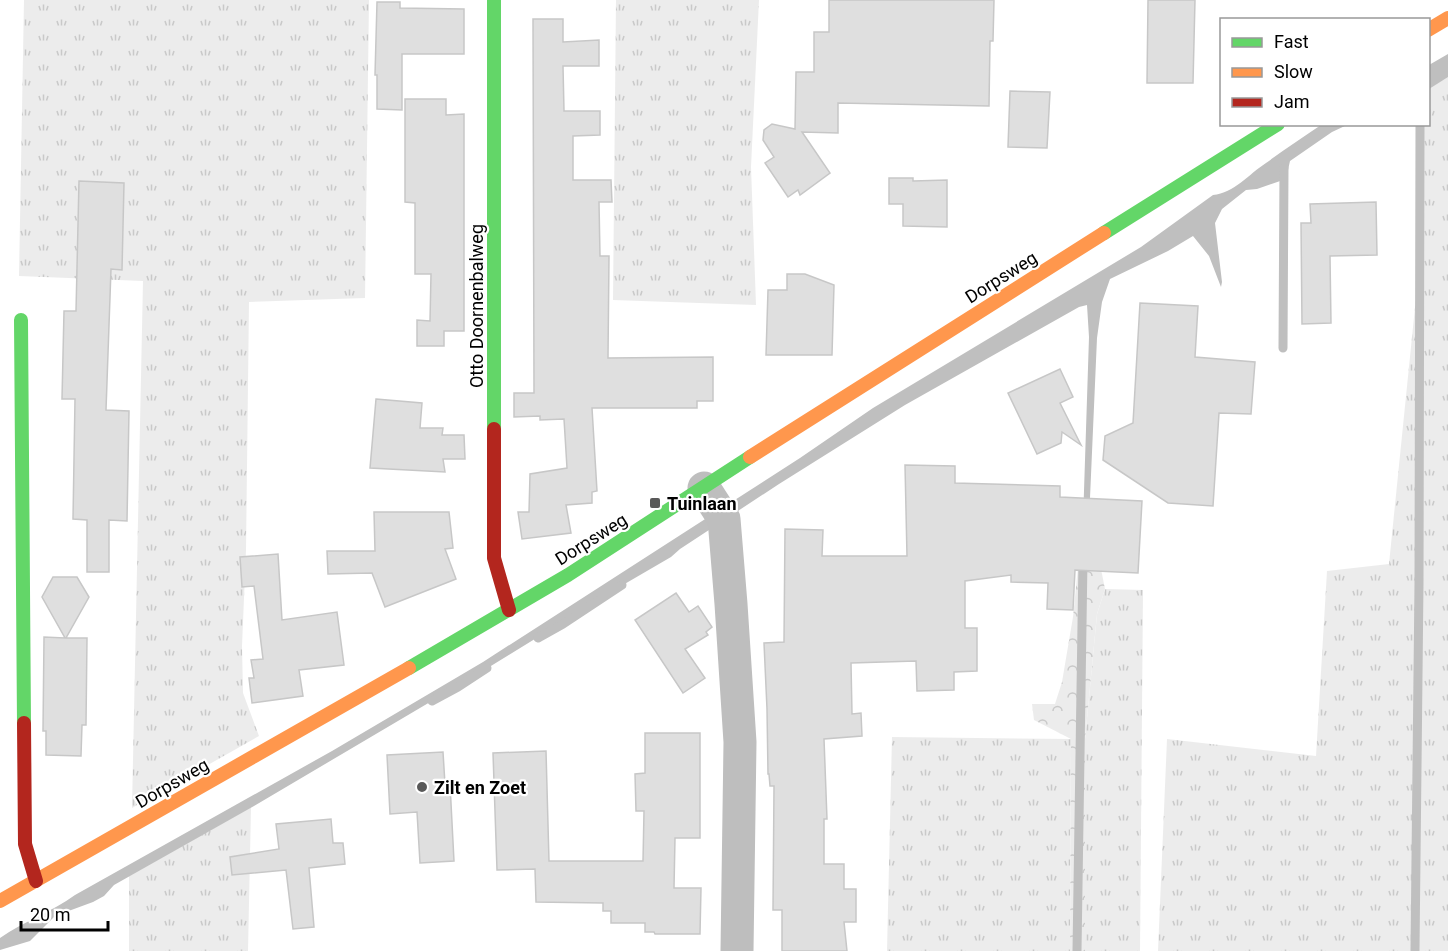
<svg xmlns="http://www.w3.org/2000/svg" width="1448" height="951" font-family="Roboto,sans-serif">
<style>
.grass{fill:url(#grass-tufts)}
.forest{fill:url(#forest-crowns)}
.water{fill:#bfbfbf}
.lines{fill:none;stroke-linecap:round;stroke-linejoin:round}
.stream{stroke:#bfbfbf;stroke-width:9}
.building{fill:#dfdfdf;stroke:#c7c7c7;stroke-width:1.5}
.street{stroke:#bebebe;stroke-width:33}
.fast{stroke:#63d668;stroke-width:14}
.slow{stroke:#ff974d;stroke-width:14}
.jam{stroke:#b3261e;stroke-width:14}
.poi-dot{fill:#595959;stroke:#fff;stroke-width:2}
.labels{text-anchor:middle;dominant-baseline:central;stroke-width:4.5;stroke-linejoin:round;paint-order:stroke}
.street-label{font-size:18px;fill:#000;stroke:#fff}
.poi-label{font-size:18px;font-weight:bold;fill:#000;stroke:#fff;text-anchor:start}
</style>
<defs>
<pattern id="grass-tufts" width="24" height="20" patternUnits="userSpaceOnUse" patternTransform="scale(1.5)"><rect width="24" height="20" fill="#ececec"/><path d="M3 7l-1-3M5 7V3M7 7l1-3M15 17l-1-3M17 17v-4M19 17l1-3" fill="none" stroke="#c9c9c9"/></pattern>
<pattern id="forest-crowns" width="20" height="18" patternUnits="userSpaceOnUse" patternTransform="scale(1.5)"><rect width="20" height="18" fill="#ececec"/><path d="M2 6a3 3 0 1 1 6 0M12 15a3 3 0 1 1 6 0" fill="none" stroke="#c9c9c9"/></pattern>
</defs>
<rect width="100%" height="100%" fill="#fff"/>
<!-- grass -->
<g class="grass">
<polygon points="24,0 369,0 365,298 249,302 246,550 242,646 243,693 259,736 132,808 143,281 19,276"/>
<polygon points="616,0 759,0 751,167 756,305 613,300"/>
<polygon points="1448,74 1448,951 1158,951 1167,739 1316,756 1327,571 1389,564 1420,258 1417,125 1428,124 1429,88"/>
<polygon points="1105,589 1143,590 1140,951 1085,951 1085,739 1097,614"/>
<polygon points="892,737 1071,739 1070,951 887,951"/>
<polygon points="251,807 248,951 129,951 129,876"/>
</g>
<!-- forest -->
<polygon class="forest" points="1092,524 1105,589 1097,614 1085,739 1085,951 1070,951 1071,739 1034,720 1032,704 1055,704 1062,682 1073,617 1078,567"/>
<!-- water -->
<g class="water">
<polygon points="1448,54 1448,77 1429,89 1429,65"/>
<path d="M1321,125H1347L1332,132L1290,161L1286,179L1257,189L1246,190L1222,209L1215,223L1222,282L1221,287L1209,256L1193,236L1168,251L1110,279L1102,302L1097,338L1089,521L1083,522L1089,337L1087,305L1079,307L905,405L779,484L680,549L671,557L616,589L486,669L254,806L114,885L104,896L93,902L55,916L30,941L0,950V938C24,921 52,912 75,895L332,751L483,662L800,458L873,408L1141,247L1213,195C1234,193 1249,174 1266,163C1284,150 1303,137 1321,125Z"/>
</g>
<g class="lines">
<!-- stream -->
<g class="stream">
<polyline points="1283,348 1284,168"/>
<polyline points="538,638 563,624 622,585"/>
<polyline points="432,701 458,687 487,668"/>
<polyline points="1415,950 1419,583 1420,124"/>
<polyline points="1077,951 1083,560"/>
</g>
</g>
<!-- building -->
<g class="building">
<polygon points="829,0 994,0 993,41 990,41 989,106 838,103 838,133 802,132 830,173 800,195 798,190 788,197 765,163 774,157 763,140 764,130 772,124 795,129 796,72 814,72 814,32 829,32"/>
<polygon points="1148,0 1195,0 1193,83 1147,83"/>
<polygon points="377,2 400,2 400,8 464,9 464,54 402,54 402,110 377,109 377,75 375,75"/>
<polygon points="533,19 563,19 563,42 599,40 599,66 563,66 564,111 600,111 600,135 573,136 573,180 611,180 612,202 599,202 600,256 609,256 608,358 713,357 713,401 697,401 697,408 592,408 597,491 592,492 592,503 566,505 571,533 522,539 518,512 529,512 530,474 567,468 564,419 540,420 540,416 514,417 514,393 534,393"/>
<polygon points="1010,91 1050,92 1047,148 1008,147"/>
<polygon points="405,99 446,99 446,115 464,114 464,331 444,331 444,346 417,346 417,320 430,321 431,274 415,274 415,203 405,202"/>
<polygon points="889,178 913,178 913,181 947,180 947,227 903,226 903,204 889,204"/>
<polygon points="79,181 124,183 122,270 111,269 106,410 129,411 127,521 109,520 109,572 87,572 87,520 73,519 75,399 62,399 64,311 76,311"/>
<polygon points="1376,202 1377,255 1330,256 1331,323 1302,324 1301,223 1311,223 1310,204"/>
<polygon points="787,274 805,274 834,285 832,355 766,355 768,290 787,290"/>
<polygon points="1140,303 1198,306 1195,357 1255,362 1251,414 1219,413 1213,506 1168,503 1103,460 1105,436 1133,423"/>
<polygon points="1060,369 1073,397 1060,403 1081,445 1062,432 1061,443 1037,454 1008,393"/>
<polygon points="376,399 422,403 420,428 443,428 442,435 464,435 465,459 443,459 445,472 370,468"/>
<polygon points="905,465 955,466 955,483 1060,486 1060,497 1142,501 1138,573 1075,570 1073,610 1047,609 1048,583 1011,582 1011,575 965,581 965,628 977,628 977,671 954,672 954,690 917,691 916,661 851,663 852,714 861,713 862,736 824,739 827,819 824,819 824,864 844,864 844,889 856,889 856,922 844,922 847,951 782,951 782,910 773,910 774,786 770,786 769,774 768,774 767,709 764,643 784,642 785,529 823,530 822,556 907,556"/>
<polygon points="374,512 449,512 453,548 445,549 456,579 385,607 372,573 328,574 327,551 375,551"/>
<polygon points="278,554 282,620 337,612 344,665 299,670 303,696 252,703 249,678 254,678 251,660 263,659 254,586 242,587 240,557"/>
<polygon points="53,577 77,577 89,597 66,638 87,638 86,725 82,725 81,756 46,755 46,731 43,731 44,637 65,638 42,597"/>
<polygon points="676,593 689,612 698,606 712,627 706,632 708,635 685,649 705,678 683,693 635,620"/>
<polygon points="645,733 700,733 700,838 675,838 674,888 701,888 700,934 655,934 654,932 645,932 645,923 611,923 611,911 603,911 603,903 536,902 535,869 497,870 493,753 546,751 549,861 643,861 644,811 636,811 635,774 645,773"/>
<polygon points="443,752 445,784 450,784 454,861 420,863 417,812 390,814 387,755"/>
<polygon points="331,819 333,843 343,843 345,864 309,868 314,927 293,929 286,870 232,875 230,857 279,849 276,824"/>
</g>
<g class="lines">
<!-- street -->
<polyline class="street" points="704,488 724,519 731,604 740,742 737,951"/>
<!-- fast -->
<g class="fast">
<polyline points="494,0 494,429"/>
<polyline points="1104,233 1278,124"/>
<polyline points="21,320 24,723"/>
<polyline points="409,668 568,575 750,457"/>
</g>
<!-- slow -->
<g class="slow">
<polyline points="1428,30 1448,18"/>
<polyline points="750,457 1104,233"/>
<polyline points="0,901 409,668"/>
</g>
<!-- jam -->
<g class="jam">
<polyline points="494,429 494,558 509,610"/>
<polyline points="24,723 25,844 36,881"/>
</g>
</g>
<!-- markers -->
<g class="poi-dot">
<rect x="649" y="497" width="12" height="12" rx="3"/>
<circle cx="422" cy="787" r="6"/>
</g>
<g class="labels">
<!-- street labels -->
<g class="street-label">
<text transform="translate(1001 277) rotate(-32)">Dorpsweg</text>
<text transform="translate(476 306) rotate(-90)">Otto Doornenbalweg</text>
<text transform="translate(591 539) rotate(-32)">Dorpsweg</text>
<text transform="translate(172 783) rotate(-30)">Dorpsweg</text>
</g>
<!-- poi labels -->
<g class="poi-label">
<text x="667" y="503">Tuinlaan</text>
<text x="434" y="787">Zilt en Zoet</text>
</g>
</g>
<!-- legend -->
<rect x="1220" y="18" width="210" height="108" fill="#ffffff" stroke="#999999" stroke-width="1.5"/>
<rect x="1232" y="38" width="30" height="9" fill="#63d668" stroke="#999999" stroke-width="1.5"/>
<text x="1274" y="48" font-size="18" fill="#000000">Fast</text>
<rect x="1232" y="68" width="30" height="9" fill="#ff974d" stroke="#999999" stroke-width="1.5"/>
<text x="1274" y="78" font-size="18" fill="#000000">Slow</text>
<rect x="1232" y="98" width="30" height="9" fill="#b3261e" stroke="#999999" stroke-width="1.5"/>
<text x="1274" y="108" font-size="18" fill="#000000">Jam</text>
<!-- scale -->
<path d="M21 921v9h87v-9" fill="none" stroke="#000000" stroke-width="3"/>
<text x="30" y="921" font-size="18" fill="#000000" stroke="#ffffff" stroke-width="4.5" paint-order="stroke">20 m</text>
</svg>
